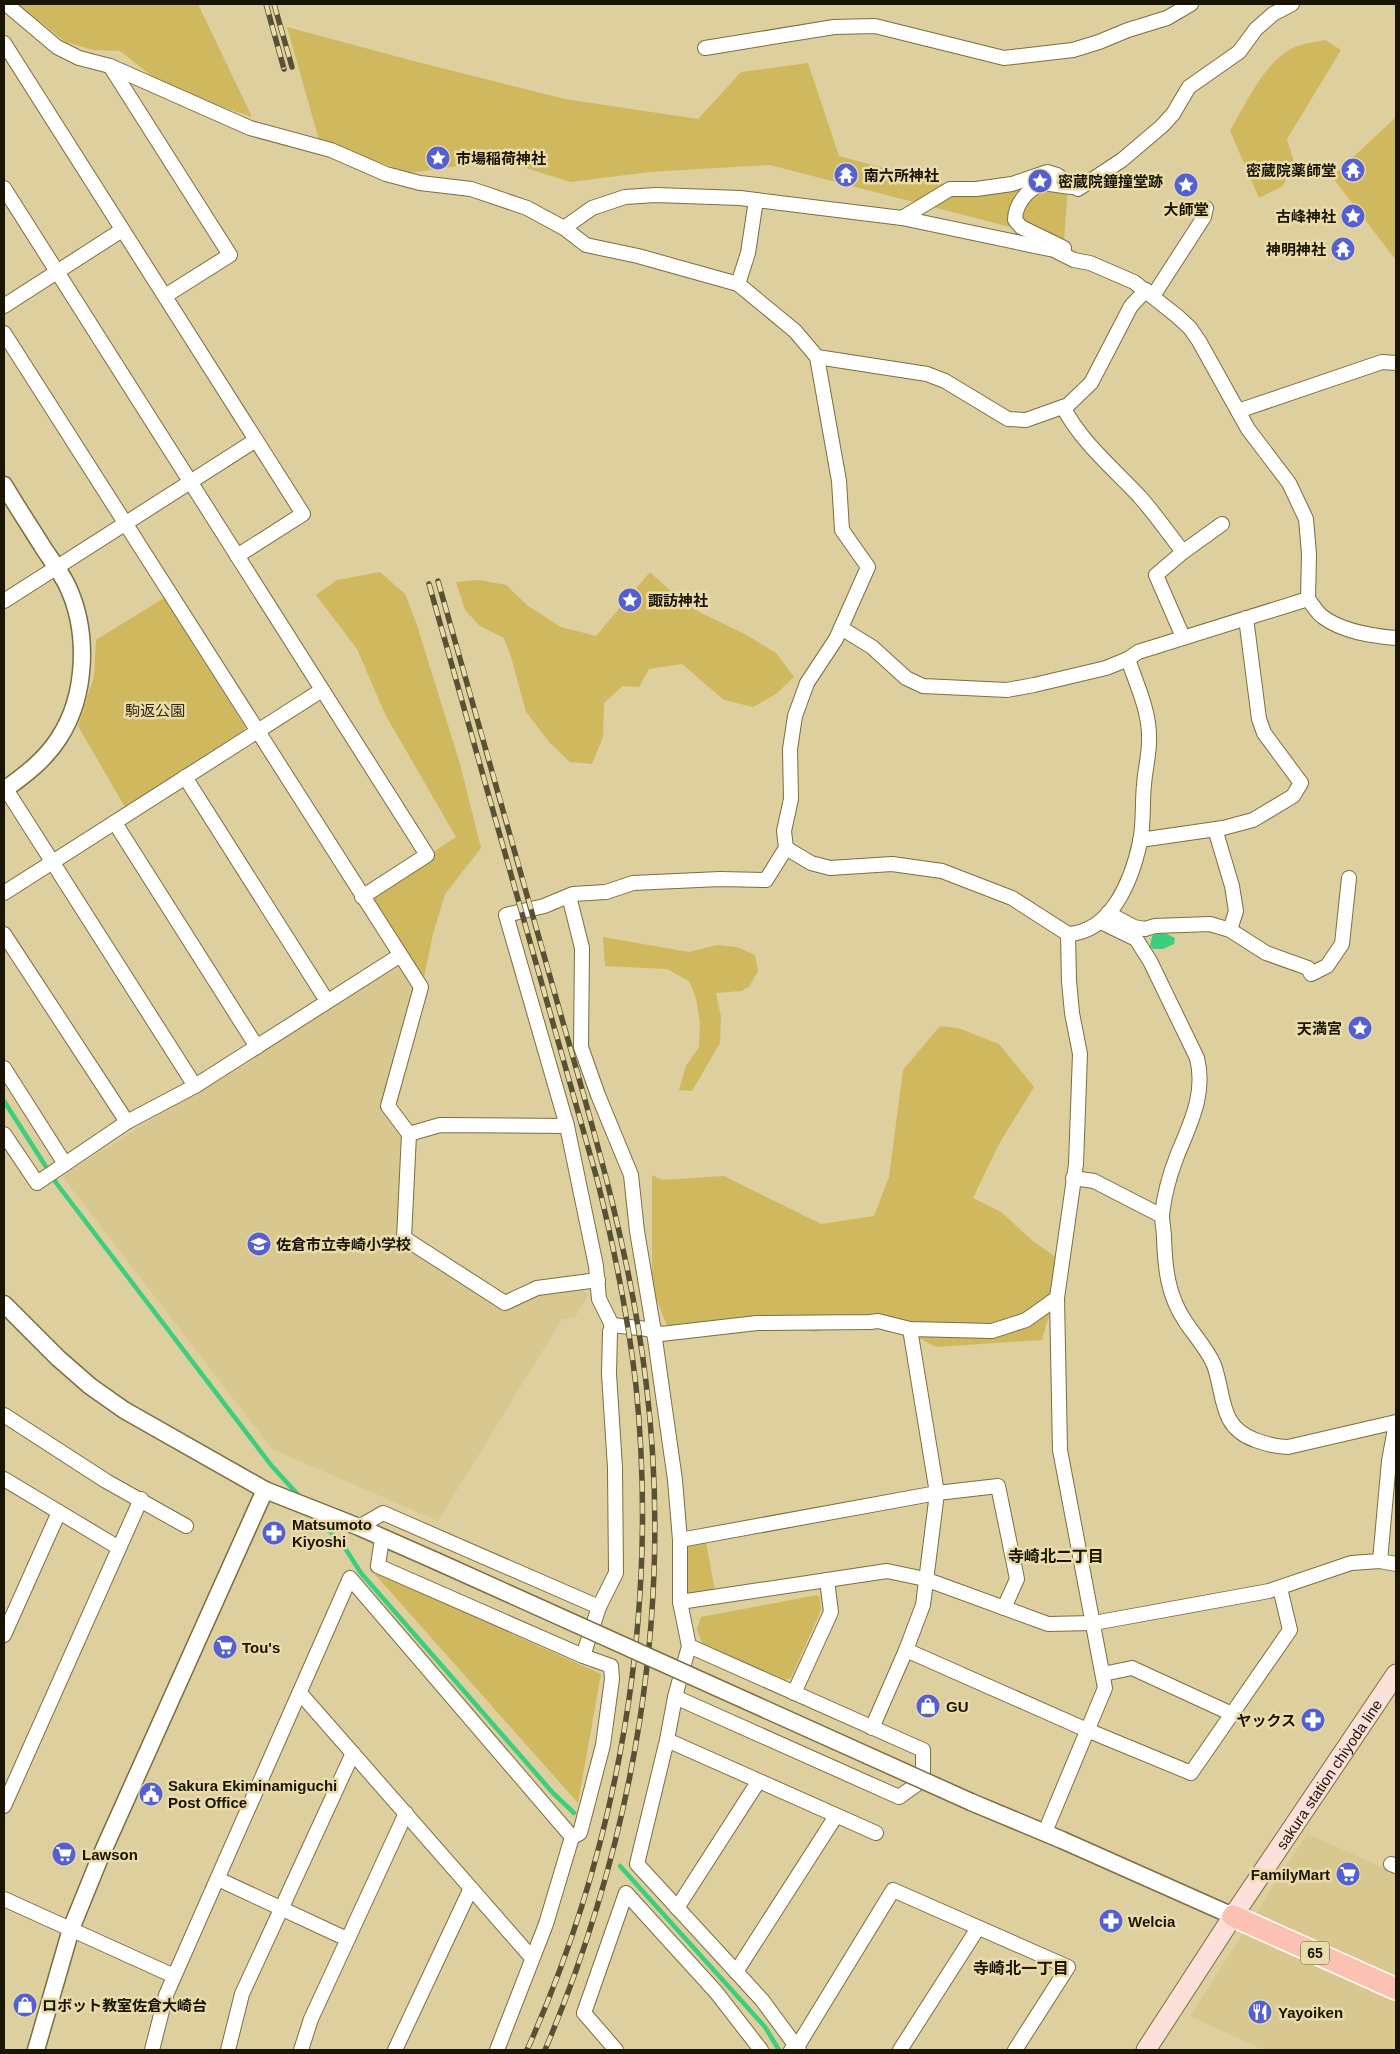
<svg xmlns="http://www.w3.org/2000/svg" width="1400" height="2054" font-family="Helvetica,'Noto Sans JP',sans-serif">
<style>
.built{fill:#d8c88f}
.green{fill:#d0b85f}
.water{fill:#3acf7e}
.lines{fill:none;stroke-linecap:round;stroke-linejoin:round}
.stream{stroke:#3acf7e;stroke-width:4.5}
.minor-casing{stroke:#7b6e40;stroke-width:16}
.tertiary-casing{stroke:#7b6e40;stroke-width:19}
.secondary-casing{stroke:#7b6e40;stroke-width:21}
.primary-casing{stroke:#fff;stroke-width:24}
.minor{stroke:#fff;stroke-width:14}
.tertiary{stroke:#fff;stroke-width:16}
.secondary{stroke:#fde0d9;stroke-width:19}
.primary{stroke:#fbc1b2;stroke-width:21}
.rail-casing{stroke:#585135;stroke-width:5.5}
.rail{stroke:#eadcaa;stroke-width:4;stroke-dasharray:11;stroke-linecap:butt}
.tertiary-bridge-casing{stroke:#7b6e40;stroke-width:19;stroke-linecap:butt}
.tertiary-bridge{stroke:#fff;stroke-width:16}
.labels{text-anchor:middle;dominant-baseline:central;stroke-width:5;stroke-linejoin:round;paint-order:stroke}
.shield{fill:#eadcaa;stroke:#585035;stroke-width:1}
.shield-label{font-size:14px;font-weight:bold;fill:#191403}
.poi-label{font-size:15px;font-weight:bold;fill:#191403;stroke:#eadcaa;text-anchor:start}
.park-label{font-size:15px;fill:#2f2910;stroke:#eadcaa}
.street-label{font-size:15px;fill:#191403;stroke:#eadcaa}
.neighbourhood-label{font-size:16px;font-weight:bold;fill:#191403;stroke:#eadcaa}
</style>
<rect width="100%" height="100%" fill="#ddcf9e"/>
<!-- built -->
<g class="built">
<polygon points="396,966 404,971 413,984 415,992 381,1111 404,1135 401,1228 397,1239 500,1308 507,1310 531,1294 556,1293 567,1288 578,1288 589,1294 575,1317 562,1319 438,1521 272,1449 62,1176"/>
<polygon points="1307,1834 1396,1873 1396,2050 1264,2050 1190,2016"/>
</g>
<!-- green -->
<g class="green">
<polygon points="17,4 198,4 252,117 167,88 120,51 93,50 66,42"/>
<polygon points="287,27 406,59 565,99 698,119 741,72 808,63 839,156 974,192 1068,185 1064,241 770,165 649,172 571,182 500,160 409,173 319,140"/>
<path d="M1325,40L1341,50L1287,139L1294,162L1283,186L1259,198L1230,131C1245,105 1267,56 1298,46C1307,43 1316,42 1325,40Z"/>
<polygon points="1396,117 1396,260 1332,177"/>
<polygon points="380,572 405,594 416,622 460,764 481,848 445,894 433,934 423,982 368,895 456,837 385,714 357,649 316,595 337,580"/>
<polygon points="650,572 679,599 699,612 745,634 776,653 794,677 776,694 753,707 724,700 682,664 649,669 639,687 623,686 604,703 603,737 592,764 570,762 550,743 526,712 511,657 504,638 480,626 465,610 456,582 479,580 506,585 528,606 561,627 596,636"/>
<polygon points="164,598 245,726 243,735 126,809 78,726 94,676 96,640"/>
<polygon points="603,937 689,952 717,945 737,947 755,955 758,971 749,987 741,991 716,993 721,1017 720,1043 692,1091 679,1090 686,1066 699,1047 700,1024 696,998 689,981 667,969 605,966"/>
<polygon points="940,1026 958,1028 999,1044 1034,1087 999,1144 973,1198 1001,1212 1034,1242 1064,1263 1042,1340 936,1347 878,1317 816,1332 751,1323 695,1323 667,1326 652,1288 652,1175 662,1180 724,1176 821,1224 874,1216 889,1177 903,1070"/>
<polygon points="706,1542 715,1591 691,1596 686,1592 685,1548 688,1544"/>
<polygon points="372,1571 601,1674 578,1803"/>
<polygon points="817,1595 820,1597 821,1610 791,1678 784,1680 703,1646 697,1629 701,1617"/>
</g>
<!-- water -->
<polygon class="water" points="1159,933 1167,934 1175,938 1174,944 1163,949 1153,949 1150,946 1152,936"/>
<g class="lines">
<!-- stream -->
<g class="stream">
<polyline points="4,1101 57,1184 271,1465 301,1498"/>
<polyline points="317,1517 345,1548 361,1573 553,1793 574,1813"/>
<polyline points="620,1866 765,2027 779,2050"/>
</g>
<defs>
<g id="minor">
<polyline points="6,4 57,47 79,58 110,66 250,128 331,150 386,174 420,183 471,189 527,208 564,228 586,245 638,256 738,284 795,331 817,357 839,481 842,530 868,567 836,639 807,683 795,716 790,749 791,799 784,831 786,848 766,880 720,879 633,883 606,892 573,894 544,906 506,915 567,1126 596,1266 599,1299 612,1325 610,1332 609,1374 615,1468 616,1573 599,1607 583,1656 611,1666 612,1679 603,1745 580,1833 572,1837"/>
<polyline points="4,43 303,514 237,556"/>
<polyline points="705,48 834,27 875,26 1004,58 1073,50 1099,42 1128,30 1167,18 1191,4"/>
<polyline points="110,66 230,255 165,296"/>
<polyline points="4,188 427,855 362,897"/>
<polyline points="902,218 950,189 976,189 1012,184 1047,172 1057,175 1078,189 1122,160 1162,126 1173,114 1189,87 1239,52 1256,29 1273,14 1292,4"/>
<polyline points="564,228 592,208 625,197 656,195 740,198 756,200"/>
<path d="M1064,248L1021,227L1015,220C1015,204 1030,184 1047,184C1055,184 1063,187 1072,187"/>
<polyline points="738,284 748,253 756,200 902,218 1054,250 1074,260 1090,263 1134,282 1177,316 1190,328 1199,341 1248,429 1289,483 1306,519 1309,554 1308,599"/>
<polyline points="1153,296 1204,217 1206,208"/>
<polyline points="4,306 122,230"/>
<polyline points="4,333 421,987 388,1106 409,1134"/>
<polyline points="817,357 927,374 945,381 1008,419 1026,420 1068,405 1091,383 1131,306 1146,290"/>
<path d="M1063,407C1082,443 1113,468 1140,497C1155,514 1169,534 1183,552"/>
<polyline points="1238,411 1382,362 1396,363"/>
<polyline points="4,601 256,440"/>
<polyline points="1183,637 1156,575 1183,552 1222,524"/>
<path d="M1128,659L1138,652L1308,599C1313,605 1317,613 1323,617C1343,632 1373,636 1396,638"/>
<polyline points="185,777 327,1001"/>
<polyline points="4,786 195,1086"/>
<polyline points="115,823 257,1047"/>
<polyline points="1215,829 1232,886 1236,911 1230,930"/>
<polyline points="1140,840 1223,828 1253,820 1293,796 1301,783 1264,733 1259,719 1246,618"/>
<path d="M786,848L811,863L830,868L892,864L942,871L1012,898L1068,934C1112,932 1132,879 1140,842C1144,824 1142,803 1144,785C1145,769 1150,752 1149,736C1149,710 1136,683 1128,659L1106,668L1034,685L1007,690L923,686L906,678L872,647L841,628"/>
<polyline points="4,893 322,690"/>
<polyline points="569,896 582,948 581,1047 598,1095 631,1175 637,1231 654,1332 675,1480 680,1540 680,1602 689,1646 675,1697 667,1740 637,1864 762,2000 799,2050"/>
<polyline points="1108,913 1134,927 1145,929 1155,926 1210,924 1230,930 1266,953 1308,968 1311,974 1327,966 1342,944 1349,878"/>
<path d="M1101,922L1136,939L1150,961L1197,1058C1206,1094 1190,1124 1177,1156C1170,1174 1164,1196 1162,1215C1162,1223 1164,1230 1164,1238C1165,1268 1168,1296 1185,1321C1194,1335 1208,1350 1214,1365C1225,1396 1219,1427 1255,1440C1267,1444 1276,1447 1288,1447L1396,1422"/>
<polyline points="4,934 127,1122"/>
<polyline points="4,1068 65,1164"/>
<polyline points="567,1126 440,1125 409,1134 404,1238 505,1303 537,1288 598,1280"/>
<polyline points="4,1134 37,1183 127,1122 195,1086 399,956"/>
<polyline points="1073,1178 1094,1181 1162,1216"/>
<polyline points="612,1325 647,1329 661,1334 757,1323 870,1322 878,1321 910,1329 992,1331 1026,1320 1057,1298"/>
<polyline points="4,1415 106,1481 186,1526"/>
<polyline points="4,1479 119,1548"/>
<polyline points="359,1527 383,1513 599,1607"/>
<polyline points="382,1538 378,1566 583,1656"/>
<polyline points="680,1540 937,1493 998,1486 1017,1579 1004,1608"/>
<polyline points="1380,1561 1389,1461 1396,1423"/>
<polyline points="680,1602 887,1571 925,1579 1048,1624 1094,1623 1269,1591 1351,1563 1380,1561 1396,1564"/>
<polyline points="4,1635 59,1512"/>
<polyline points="906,1650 923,1605 937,1493 910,1329"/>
<polyline points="1103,1674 1132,1668 1232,1714"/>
<polyline points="300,1693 532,1958"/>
<polyline points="794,1693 831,1612 827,1580"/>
<polyline points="675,1697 899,1797 923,1780 923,1750 689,1646"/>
<polyline points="872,1728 906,1650 1087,1730 1191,1773 1290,1630 1280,1588"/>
<polyline points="667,1740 876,1833"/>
<polyline points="4,1806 141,1499"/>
<polyline points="1045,1832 1105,1688 1060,1450 1057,1298 1076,1164 1080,1054 1072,1013 1069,981 1068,934"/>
<polyline points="1391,1864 1396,1866"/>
<polyline points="218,1879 347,1939"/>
<polyline points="4,1899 174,1976"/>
<polyline points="677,1908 758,1782"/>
<polyline points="736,1972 836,1816"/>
<polyline points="152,2050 166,1995 350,1578 572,1837 546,1924 497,2050"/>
<polyline points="228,2050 242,1994 353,1753"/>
<polyline points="301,2050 311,2019 406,1813"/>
<polyline points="395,2050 471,1888"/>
<polyline points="616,2050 584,2013 626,1893 716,1992 761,2050"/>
<polyline points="791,2050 797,2047 893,1890 1068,1967 1015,2050"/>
<polyline points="900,2050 978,1928"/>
</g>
<g id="tertiary">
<path d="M4,485C17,507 31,528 44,549C52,561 61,573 67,585C89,631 87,695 59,738C45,760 25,775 4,790"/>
<polyline points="4,1304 58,1358 90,1386 124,1410 265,1490 359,1527 436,1561"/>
<polyline points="971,1802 1062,1840 1233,1916"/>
<polyline points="36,2050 71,1929 99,1860 265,1490"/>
</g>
<g id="secondary">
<path id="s1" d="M1146,2050L1233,1916L1396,1674"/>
</g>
<polyline id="primary" points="1233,1916 1396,1989"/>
</defs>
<!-- minor casing -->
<use href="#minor" class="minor-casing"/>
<!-- tertiary casing -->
<use href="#tertiary" class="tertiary-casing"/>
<!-- secondary casing -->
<use href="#secondary" class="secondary-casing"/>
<!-- primary casing -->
<use href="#primary" class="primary-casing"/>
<!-- minor -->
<use href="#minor" class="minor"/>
<!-- tertiary -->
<use href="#tertiary" class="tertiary"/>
<!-- secondary -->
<use href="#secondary" class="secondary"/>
<!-- primary -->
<use href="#primary" class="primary"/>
<defs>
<g id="rail">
<polyline points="266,4 284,69"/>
<polyline points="274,4 292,67"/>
<path d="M438,581C479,725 520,869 560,1012C595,1134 631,1256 646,1382C674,1610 634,1840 545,2050"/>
<path d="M429,584L597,1179C614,1247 628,1316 636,1386C659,1612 620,1843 527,2050"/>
</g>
</defs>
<!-- rail casing -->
<use href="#rail" class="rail-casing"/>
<!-- rail -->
<use href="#rail" class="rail"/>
<defs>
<polyline id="tertiary-bridge" points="436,1561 971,1802"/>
</defs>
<!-- tertiary-bridge casing -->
<use href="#tertiary-bridge" class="tertiary-bridge-casing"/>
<!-- tertiary-bridge -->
<use href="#tertiary-bridge" class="tertiary-bridge"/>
</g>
<!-- icons -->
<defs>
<symbol id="sight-disc" viewBox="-11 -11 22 22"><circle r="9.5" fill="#535fd5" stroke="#eadcaa"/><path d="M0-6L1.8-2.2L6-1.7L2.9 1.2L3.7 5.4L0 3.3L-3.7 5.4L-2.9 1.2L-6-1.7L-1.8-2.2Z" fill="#fff"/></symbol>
<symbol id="temple-disc" viewBox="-11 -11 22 22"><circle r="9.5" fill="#535fd5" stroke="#eadcaa"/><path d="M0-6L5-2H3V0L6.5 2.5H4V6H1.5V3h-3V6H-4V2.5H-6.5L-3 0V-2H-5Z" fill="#fff"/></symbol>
<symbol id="school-disc" viewBox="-11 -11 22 22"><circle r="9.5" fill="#535fd5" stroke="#eadcaa"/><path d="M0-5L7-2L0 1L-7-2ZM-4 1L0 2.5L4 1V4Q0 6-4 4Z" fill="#fff"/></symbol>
<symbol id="pharmacy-disc" viewBox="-11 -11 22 22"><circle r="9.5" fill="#535fd5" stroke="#eadcaa"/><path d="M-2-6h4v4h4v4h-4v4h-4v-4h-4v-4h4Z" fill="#fff"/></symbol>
<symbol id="supermarket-disc" viewBox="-11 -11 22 22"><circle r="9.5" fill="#535fd5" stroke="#eadcaa"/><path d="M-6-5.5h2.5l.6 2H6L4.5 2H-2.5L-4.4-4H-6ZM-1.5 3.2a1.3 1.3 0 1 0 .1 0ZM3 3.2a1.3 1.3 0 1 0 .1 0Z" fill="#fff"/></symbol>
<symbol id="shop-disc" viewBox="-11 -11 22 22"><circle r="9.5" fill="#535fd5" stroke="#eadcaa"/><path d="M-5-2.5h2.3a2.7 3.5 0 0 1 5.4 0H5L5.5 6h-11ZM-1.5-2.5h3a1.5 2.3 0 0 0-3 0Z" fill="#fff"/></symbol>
<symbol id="civic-disc" viewBox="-11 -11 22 22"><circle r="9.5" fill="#535fd5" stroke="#eadcaa"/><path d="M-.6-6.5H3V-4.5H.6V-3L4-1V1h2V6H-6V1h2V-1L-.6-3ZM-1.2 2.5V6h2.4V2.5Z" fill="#fff"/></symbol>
<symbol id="restaurant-disc" viewBox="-11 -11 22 22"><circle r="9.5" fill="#535fd5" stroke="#eadcaa"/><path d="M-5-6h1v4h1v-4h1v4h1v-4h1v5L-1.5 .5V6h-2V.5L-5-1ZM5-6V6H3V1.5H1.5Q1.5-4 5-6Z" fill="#fff"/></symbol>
</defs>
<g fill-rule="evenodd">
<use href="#sight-disc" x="424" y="144" width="28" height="28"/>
<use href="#temple-disc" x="1339" y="156" width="28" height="28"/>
<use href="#temple-disc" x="832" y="161" width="28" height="28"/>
<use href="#sight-disc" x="1026" y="167" width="28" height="28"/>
<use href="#sight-disc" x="1172" y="171" width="28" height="28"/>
<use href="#sight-disc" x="1339" y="202" width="28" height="28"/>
<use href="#temple-disc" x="1329" y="235" width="28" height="28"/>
<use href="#sight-disc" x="616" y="586" width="28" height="28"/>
<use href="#sight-disc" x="1346" y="1014" width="28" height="28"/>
<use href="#school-disc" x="245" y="1230" width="28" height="28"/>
<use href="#pharmacy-disc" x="260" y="1519" width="28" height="28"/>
<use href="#supermarket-disc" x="211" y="1633" width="28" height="28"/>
<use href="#shop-disc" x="914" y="1692" width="28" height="28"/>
<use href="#pharmacy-disc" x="1299" y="1706" width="28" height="28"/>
<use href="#civic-disc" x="137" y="1780" width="28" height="28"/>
<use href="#supermarket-disc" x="50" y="1840" width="28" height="28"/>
<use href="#supermarket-disc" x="1334" y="1860" width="28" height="28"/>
<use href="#pharmacy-disc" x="1097" y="1907" width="28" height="28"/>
<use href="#shop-disc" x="11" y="1991" width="28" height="28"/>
<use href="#restaurant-disc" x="1246" y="1998" width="28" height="28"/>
</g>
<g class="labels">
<!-- shield labels -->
<rect class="shield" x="1301" y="1941.5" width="28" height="23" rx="4"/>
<g class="shield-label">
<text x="1315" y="1953">65</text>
</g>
<!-- poi labels -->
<g class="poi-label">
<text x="456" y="158">市場稲荷神社</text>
<text x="1336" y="170" text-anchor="end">密蔵院薬師堂</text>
<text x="864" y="175">南六所神社</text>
<text x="1058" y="181">密蔵院鐘撞堂跡</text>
<text x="1186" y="209" text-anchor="middle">大師堂</text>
<text x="1336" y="216" text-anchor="end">古峰神社</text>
<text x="1326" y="249" text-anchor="end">神明神社</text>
<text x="648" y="600">諏訪神社</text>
<text x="1342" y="1028" text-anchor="end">天満宮</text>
<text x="276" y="1244">佐倉市立寺崎小学校</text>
<text x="292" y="1524">Matsumoto<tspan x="292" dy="17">Kiyoshi</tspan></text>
<text x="242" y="1647">Tou's</text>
<text x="946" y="1706">GU</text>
<text x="1296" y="1720" text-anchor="end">ヤックス</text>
<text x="168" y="1785">Sakura Ekiminamiguchi<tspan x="168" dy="17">Post Office</tspan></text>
<text x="82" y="1854">Lawson</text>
<text x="1330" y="1874" text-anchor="end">FamilyMart</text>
<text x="1128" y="1921">Welcia</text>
<text x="42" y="2005">ロボット教室佐倉大崎台</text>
<text x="1278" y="2012">Yayoiken</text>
</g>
<!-- park labels -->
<g class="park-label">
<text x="155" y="710">駒返公園</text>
</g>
<!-- street labels -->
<g class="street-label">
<text stroke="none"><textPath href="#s1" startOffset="331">sakura station chiyoda line</textPath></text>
</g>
<!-- neighbourhood labels -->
<g class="neighbourhood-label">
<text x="1056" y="1556">寺崎北二丁目</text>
<text x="1021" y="1968">寺崎北一丁目</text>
</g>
</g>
<!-- border -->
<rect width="1400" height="2054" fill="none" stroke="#191403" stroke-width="10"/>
</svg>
